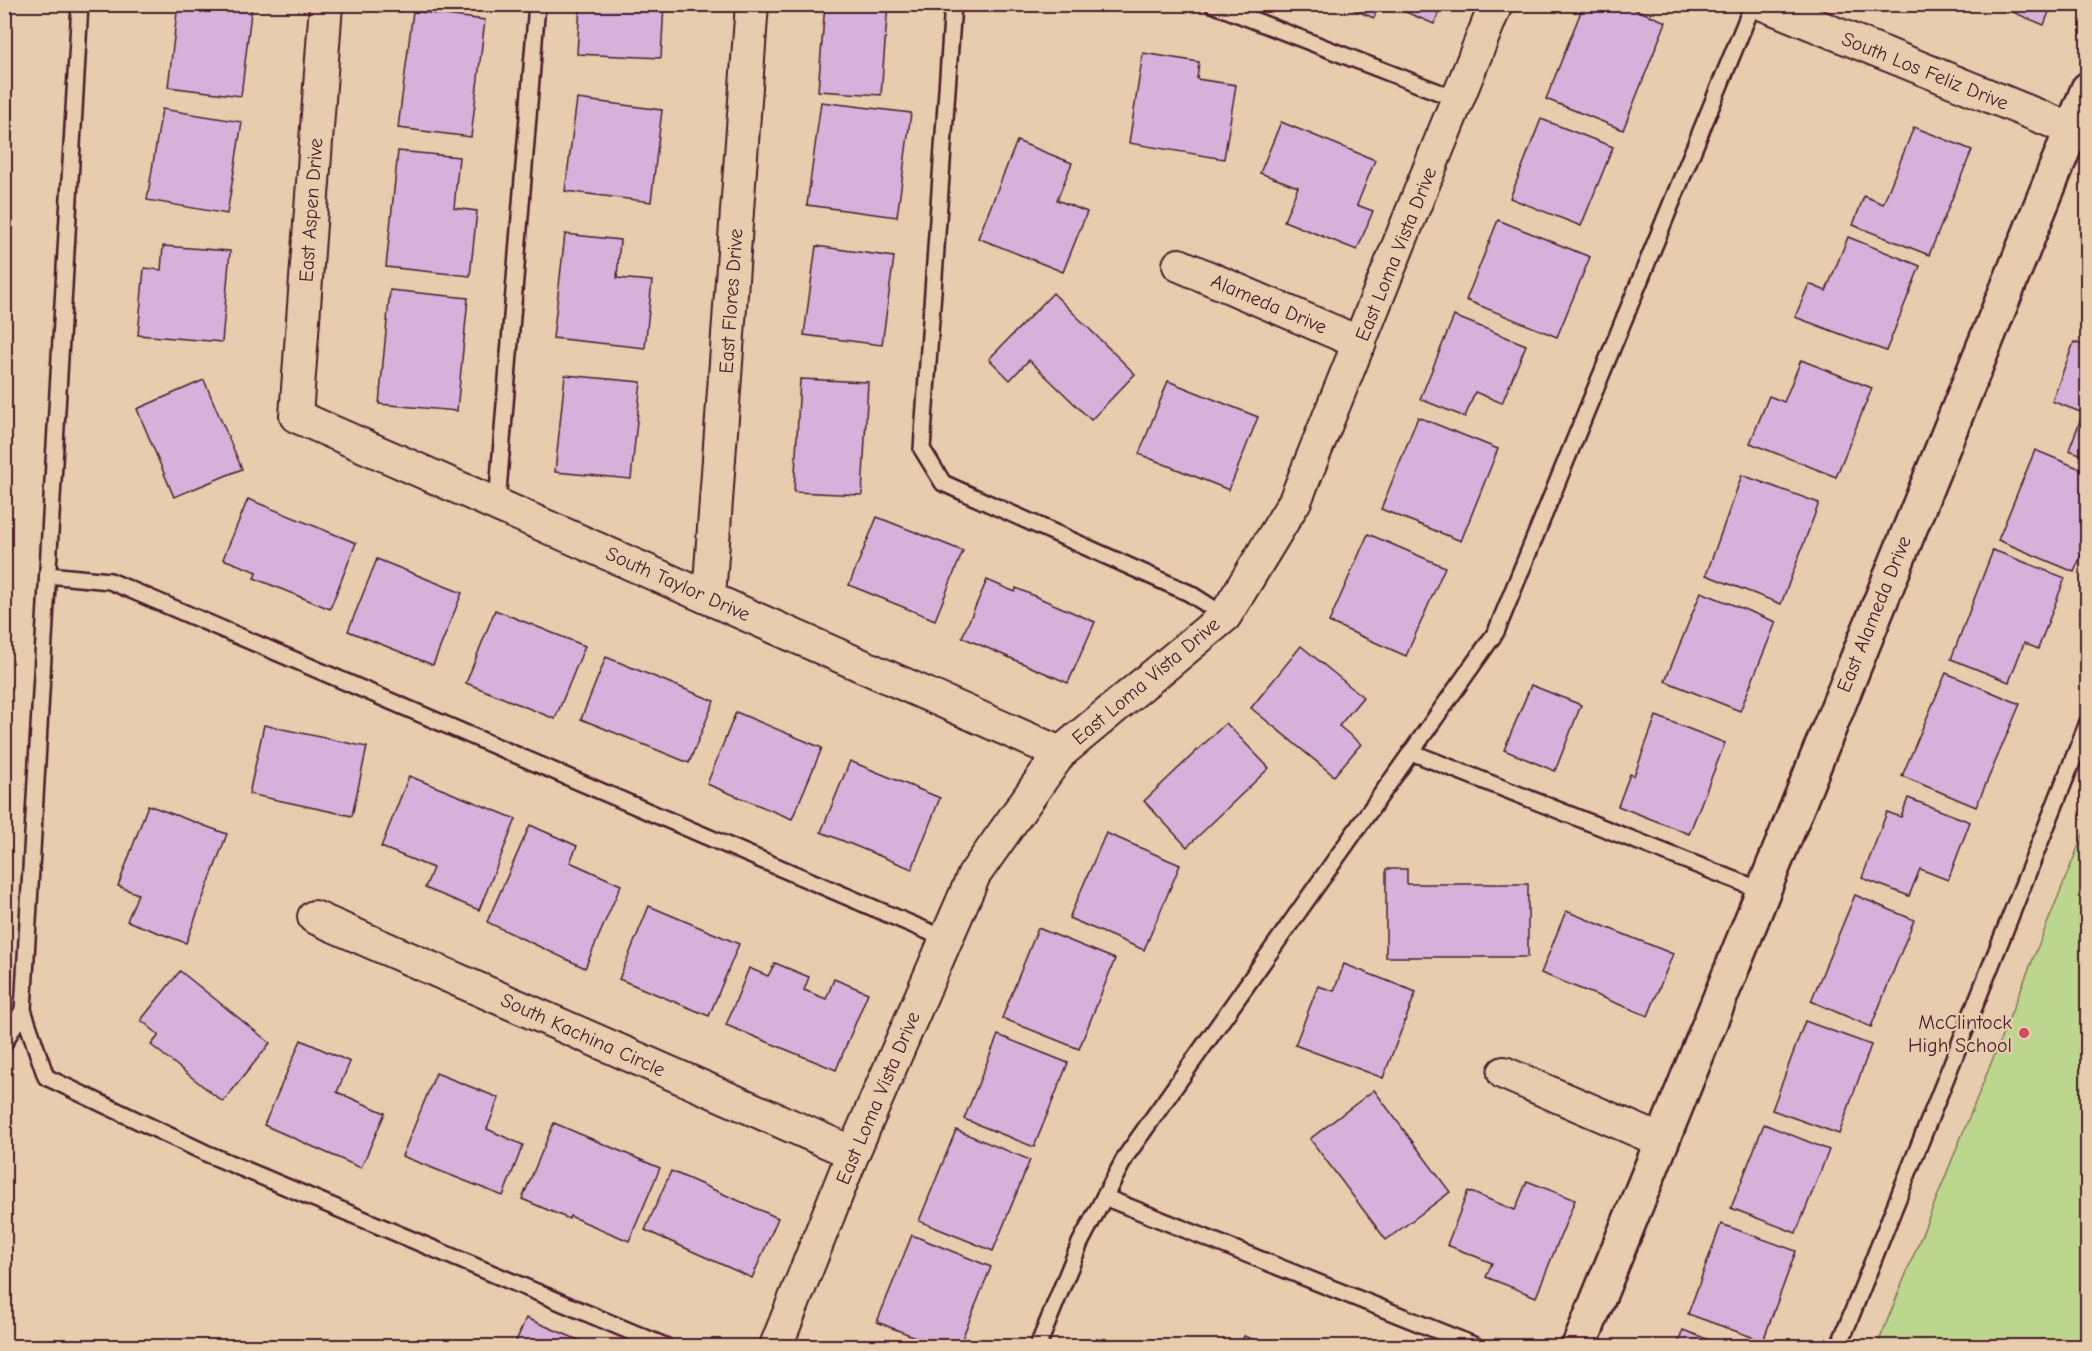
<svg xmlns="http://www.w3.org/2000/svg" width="2092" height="1351" font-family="'Comic Neue',sans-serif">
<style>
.green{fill:#bcd68d;stroke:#837a5c;stroke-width:1.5}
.building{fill:#d6b1da;stroke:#4a1f2b;stroke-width:1.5}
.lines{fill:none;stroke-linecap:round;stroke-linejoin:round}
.service-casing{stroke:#4a1f2b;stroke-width:20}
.minor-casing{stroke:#4a1f2b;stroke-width:36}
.tertiary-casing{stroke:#4a1f2b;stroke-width:38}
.service{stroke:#e7ccae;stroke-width:15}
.minor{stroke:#e7ccae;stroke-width:32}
.tertiary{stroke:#e7ccae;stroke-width:33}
.poi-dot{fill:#d1495b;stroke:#e7ccae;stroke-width:2}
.labels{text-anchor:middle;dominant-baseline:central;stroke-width:4.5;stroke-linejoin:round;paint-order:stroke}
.street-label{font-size:20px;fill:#4a1f2b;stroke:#e7ccae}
.poi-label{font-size:20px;fill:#4a1f2b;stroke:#e7ccae;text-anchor:end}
</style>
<rect width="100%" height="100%" fill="#e7ccae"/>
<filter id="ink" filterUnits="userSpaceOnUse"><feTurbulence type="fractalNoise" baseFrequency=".0167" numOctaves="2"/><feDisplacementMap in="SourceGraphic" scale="12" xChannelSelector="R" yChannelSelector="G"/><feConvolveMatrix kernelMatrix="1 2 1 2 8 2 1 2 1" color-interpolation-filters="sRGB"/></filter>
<g filter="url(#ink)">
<!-- green -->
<polygon class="green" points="2087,825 2087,1346 1877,1346"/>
<!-- building -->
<g class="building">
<polygon points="178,4 252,4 241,96 168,87"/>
<polygon points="580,4 664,4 661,58 577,54"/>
<polygon points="825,4 888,4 881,95 818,91"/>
<polygon points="1340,4 1379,4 1374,18"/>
<polygon points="1387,4 1442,4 1434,24"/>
<polygon points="1584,4 1622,4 1666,22 1623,130 1546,99"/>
<polygon points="1993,4 2052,4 2044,25"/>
<polygon points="413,11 485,20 471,137 398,128"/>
<polygon points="1143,53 1199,62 1197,79 1236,85 1224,159 1129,143"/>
<polygon points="577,99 662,110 651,202 565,191"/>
<polygon points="821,102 911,113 897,217 807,205"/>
<polygon points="162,109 242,122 227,214 147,200"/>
<polygon points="1541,119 1613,147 1581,226 1510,198"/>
<polygon points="1281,122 1375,160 1357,205 1373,211 1357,250 1284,221 1298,187 1260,173"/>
<polygon points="1914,127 1972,150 1929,255 1853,225 1864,196 1883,204"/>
<polygon points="1017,141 1072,163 1057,200 1087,212 1063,272 978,238"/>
<polygon points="398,151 459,157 454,208 477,211 470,276 386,267"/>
<polygon points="1498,220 1590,257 1557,337 1466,300"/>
<polygon points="565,234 620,240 617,278 652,281 645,348 553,338"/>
<polygon points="1848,237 1920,266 1886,351 1795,317 1809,284 1826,291"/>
<polygon points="163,246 230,251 222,342 138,335 144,268 161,270"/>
<polygon points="816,246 894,257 882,345 804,335"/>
<polygon points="390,290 468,298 457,411 379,404"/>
<polygon points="1053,293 1135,374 1091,420 1029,360 1010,380 989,359"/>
<polygon points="1454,316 1526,345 1502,403 1475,392 1465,417 1420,399"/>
<polygon points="2074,342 2088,347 2088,457 2069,450 2083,413 2052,401"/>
<polygon points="1801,360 1872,388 1836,477 1750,443 1769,396 1784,402"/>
<polygon points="565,375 641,382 631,479 555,472"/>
<polygon points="800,379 868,382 862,495 794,492"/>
<polygon points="204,380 242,469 174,497 137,409"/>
<polygon points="1168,381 1258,417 1229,490 1139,454"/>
<polygon points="1418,417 1498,449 1461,541 1381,509"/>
<polygon points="2035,450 2088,472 2088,540 2074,572 1998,540"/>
<polygon points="1742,475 1819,503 1781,604 1706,575"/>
<polygon points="248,499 356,543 330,609 254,578 257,572 223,559"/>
<polygon points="877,517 963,551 935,620 849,585"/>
<polygon points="1368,534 1445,567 1406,656 1329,622"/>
<polygon points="1993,550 2065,578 2038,649 2024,643 2009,682 1951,659"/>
<polygon points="377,559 462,593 433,665 348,631"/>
<polygon points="987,580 1015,592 1016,588 1095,622 1068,683 962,637"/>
<polygon points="1701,592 1776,622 1740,711 1665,681"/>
<polygon points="495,610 585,646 555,719 466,683"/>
<polygon points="1301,646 1363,697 1339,726 1361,744 1334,776 1251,708"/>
<polygon points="606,657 714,701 689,763 581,719"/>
<polygon points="1946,673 2020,704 1976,807 1902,776"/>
<polygon points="1531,685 1581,705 1555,771 1504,750"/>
<polygon points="736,712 822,748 792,819 707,784"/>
<polygon points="1656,716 1725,743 1689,834 1618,806 1630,774 1634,776"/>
<polygon points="1226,723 1269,768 1187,847 1144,801"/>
<polygon points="264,725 367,747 352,816 249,794"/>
<polygon points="850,761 940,798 912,869 821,832"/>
<polygon points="409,776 516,819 479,910 425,888 433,868 381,847"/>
<polygon points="1908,798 1970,822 1948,880 1920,869 1909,896 1862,878 1887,812 1901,817"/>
<polygon points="148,805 227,834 186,943 127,921 138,894 118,886"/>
<polygon points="530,825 577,846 570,862 621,885 585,968 487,922"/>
<polygon points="1106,833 1180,865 1144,950 1069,918"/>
<polygon points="1386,869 1407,869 1407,884 1528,884 1528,957 1386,957"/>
<polygon points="1855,895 1914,920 1871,1027 1811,1001"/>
<polygon points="649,906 739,944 709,1016 619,979"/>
<polygon points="1566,911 1673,954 1648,1016 1541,973"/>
<polygon points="1038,928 1115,959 1079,1049 1002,1018"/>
<polygon points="775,963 809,977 804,990 826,999 834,979 868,993 836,1070 726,1025 749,968 768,976"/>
<polygon points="1344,964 1416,992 1383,1078 1295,1045 1318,986 1334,991"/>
<polygon points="180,971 270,1043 223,1102 151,1045 159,1035 141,1020"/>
<polygon points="1805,1021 1871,1045 1839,1134 1772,1110"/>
<polygon points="998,1035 1068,1063 1034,1147 964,1119"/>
<polygon points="301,1040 350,1062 337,1092 385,1113 361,1168 264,1125"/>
<polygon points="436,1073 499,1098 487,1129 523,1145 503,1196 402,1156"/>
<polygon points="1374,1090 1450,1192 1386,1240 1310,1139"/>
<polygon points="554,1123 660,1168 629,1241 570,1216 569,1219 522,1199"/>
<polygon points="1764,1124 1829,1150 1796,1233 1731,1208"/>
<polygon points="956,1130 1030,1160 993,1251 919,1221"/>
<polygon points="671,1171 778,1218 752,1278 645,1230"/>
<polygon points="1527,1181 1575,1200 1536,1297 1486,1277 1492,1263 1447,1245 1468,1191 1515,1210"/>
<polygon points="1721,1224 1796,1251 1763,1341 1688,1314"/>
<polygon points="912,1235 991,1267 959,1346 938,1346 877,1322"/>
<polygon points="526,1318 593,1346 514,1346"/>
<polygon points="1683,1330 1725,1346 1677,1346"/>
<polygon points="1244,1336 1270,1346 1240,1346"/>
</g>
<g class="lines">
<defs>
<g id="service">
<polyline points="80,4 23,1010 46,1077 208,1154 665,1346"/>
<polyline points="953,4 922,449 943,483 1189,593 1225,616"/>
<polyline points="1212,4 1459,100"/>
<polyline points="497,504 537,4"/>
<polyline points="48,575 110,581 946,939"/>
<polyline points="1411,752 1763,891"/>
<polyline points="4,1043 23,1010"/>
<polyline points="1104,1197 1476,1346"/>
<polyline points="1038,1346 1080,1243 1126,1156 1496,632 1753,4"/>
<polyline points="1839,1346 2088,722"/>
</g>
<g id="minor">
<polyline points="326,4 296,416 1060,753"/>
<polyline points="1763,4 2088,136"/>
<polyline points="1179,265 1360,343"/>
<polyline points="709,597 752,4"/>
<polyline points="314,917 853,1153"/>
<polyline points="1504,1073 1662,1141"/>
<polyline points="776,1346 853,1153 974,875 1060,753 1225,616 1295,501 1496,4"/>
</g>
<polyline id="tertiary" points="1579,1346 2088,89"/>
</defs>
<!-- service casing -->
<use href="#service" class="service-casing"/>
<!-- minor casing -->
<use href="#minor" class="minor-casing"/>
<!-- tertiary casing -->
<use href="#tertiary" class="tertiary-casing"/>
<!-- service -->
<use href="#service" class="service"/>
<!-- minor -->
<use href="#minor" class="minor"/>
<!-- tertiary -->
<use href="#tertiary" class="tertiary"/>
</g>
</g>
<!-- markers -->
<circle class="poi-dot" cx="2024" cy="1033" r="6"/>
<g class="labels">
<!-- street labels -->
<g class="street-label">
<text transform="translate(1925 71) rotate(22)">South Los Feliz Drive</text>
<text transform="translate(311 210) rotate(-86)">East Aspen Drive</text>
<text transform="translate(1396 254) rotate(-68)">East Loma Vista Drive</text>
<text transform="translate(731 301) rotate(-86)">East Flores Drive</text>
<text transform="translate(1269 304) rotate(23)">Alameda Drive</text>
<text transform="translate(678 584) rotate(24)">South Taylor Drive</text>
<text transform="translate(1874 614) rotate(-68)">East Alameda Drive</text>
<text transform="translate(1146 681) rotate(-40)">East Loma Vista Drive</text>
<text transform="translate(583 1035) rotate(24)">South Kachina Circle</text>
<text transform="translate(878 1098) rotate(-67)">East Loma Vista Drive</text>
</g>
<!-- poi labels -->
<g class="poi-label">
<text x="2012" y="1022">McClintock<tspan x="2012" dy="23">High School</tspan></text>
</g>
</g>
<!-- margin -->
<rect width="2092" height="1351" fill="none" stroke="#e7ccae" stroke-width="24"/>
<rect x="12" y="12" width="2068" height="1327" fill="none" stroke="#4a1f2b" stroke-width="2" filter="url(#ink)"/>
</svg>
